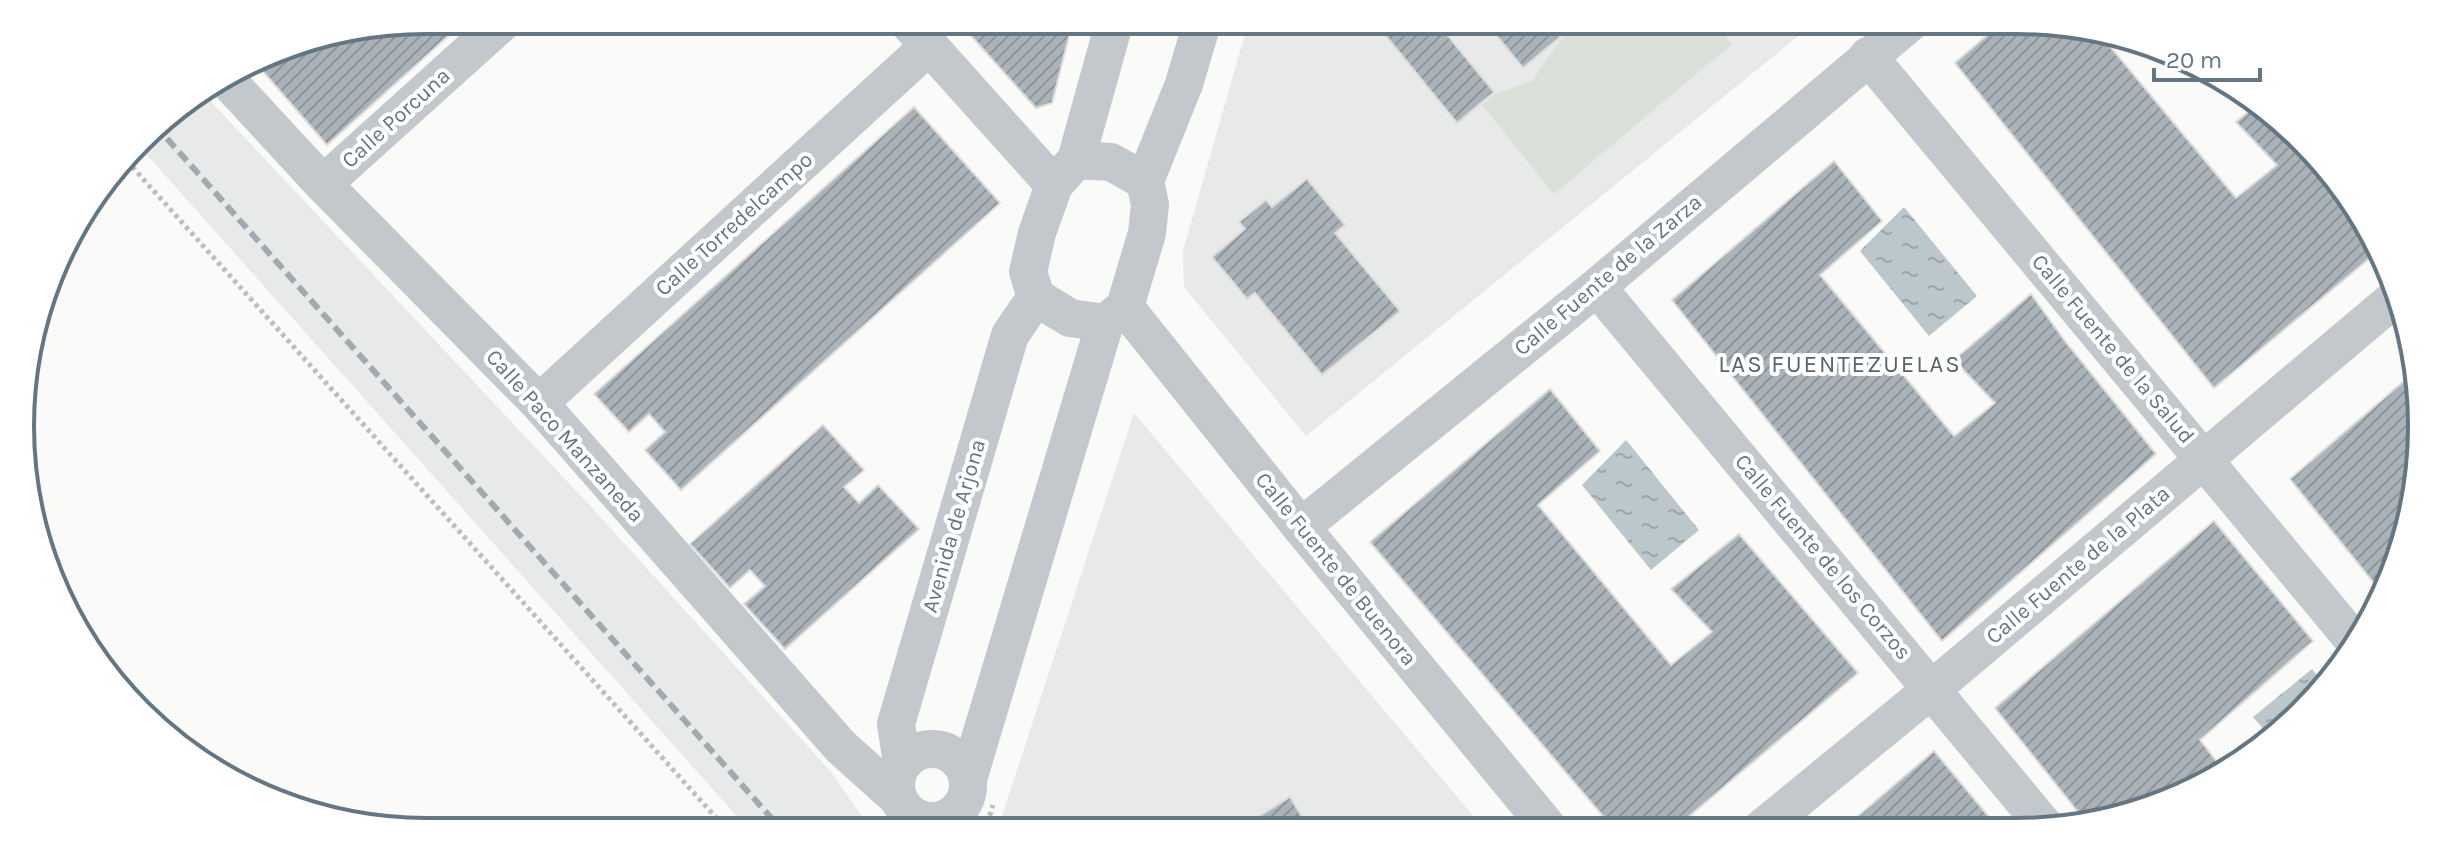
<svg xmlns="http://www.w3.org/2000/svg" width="2442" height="852" font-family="Karla,sans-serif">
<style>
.built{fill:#e8e9e9}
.garden{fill:#dadfd7}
.water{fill:url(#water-ripples)}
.building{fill:url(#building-hatch);stroke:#dcdcda;stroke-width:2}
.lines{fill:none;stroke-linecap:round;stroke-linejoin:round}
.path{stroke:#bbbfc2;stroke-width:5;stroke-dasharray:4 4;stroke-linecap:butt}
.minor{stroke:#c3c8cc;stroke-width:38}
.rail{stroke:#a2aab0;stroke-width:6;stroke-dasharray:12 6;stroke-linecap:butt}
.labels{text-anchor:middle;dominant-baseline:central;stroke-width:8;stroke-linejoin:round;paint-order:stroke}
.street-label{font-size:22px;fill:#657683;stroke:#fff}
.neighbourhood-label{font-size:24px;letter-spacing:2px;fill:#57646e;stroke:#fff}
.rim{fill:none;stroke:#657683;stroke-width:4}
</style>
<defs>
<pattern id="water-ripples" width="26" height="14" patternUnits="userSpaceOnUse" patternTransform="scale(2)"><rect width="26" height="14" fill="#bbc7cb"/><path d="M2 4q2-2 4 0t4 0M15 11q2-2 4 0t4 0" fill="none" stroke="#9ca6aa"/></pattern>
<pattern id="building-hatch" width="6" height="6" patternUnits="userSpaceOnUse" patternTransform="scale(2)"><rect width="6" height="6" fill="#aab3b9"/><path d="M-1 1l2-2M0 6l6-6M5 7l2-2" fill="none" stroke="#8e969c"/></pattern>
</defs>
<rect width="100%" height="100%" fill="#fafaf8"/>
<!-- built -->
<g class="built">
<polygon points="1249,20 1818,20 1306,436 1184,287 1183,251"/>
<polygon points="203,93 595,511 832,773 872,831 750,831 139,146 158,121"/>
<polygon points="1134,413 1485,830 997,831"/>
</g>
<!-- garden -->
<polygon class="garden" points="1584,20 1711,20 1732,44 1554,194 1482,105 1496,94 1532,81 1561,39"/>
<!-- water -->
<g class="water">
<polygon points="1904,207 1977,296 1929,336 1860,251"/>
<polygon points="1626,440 1699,530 1651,570 1582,485"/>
<polygon points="2312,669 2323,683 2284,731 2272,739 2253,717"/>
</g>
<!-- building -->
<g class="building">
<polygon points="426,20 466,20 327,145 254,61 271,51"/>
<polygon points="957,20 1073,20 1052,103 1036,108"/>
<polygon points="1373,20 1435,20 1494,92 1457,123"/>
<polygon points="1484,20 1546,20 1560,37 1523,68"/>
<polygon points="2005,20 2109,32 2103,38 2236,198 2277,165 2236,122 2260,102 2263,104 2367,223 2377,252 2214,388 1955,63"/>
<polygon points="914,107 1000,203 681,490 645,450 665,432 649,414 629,432 594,394"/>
<polygon points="1834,161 1882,221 1820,275 1954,436 1995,403 1954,360 2031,294 2064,340 2156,454 1942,641 1672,300"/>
<polygon points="1307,179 1345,225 1335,233 1400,311 1322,375 1255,293 1247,299 1212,257 1245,229 1239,222 1266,200 1272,207"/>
<polygon points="2417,370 2408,531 2382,593 2290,479"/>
<polygon points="1550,389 1600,451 1538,505 1671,665 1712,632 1671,589 1739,534 1858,673 1674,829 1614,829 1370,542"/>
<polygon points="823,425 864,470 844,487 859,503 878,485 919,529 785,649 744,604 765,586 750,570 730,588 690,544"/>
<polygon points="2214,521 2313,641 2200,740 2224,771 2195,790 2087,823 1995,708"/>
<polygon points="1934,751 1999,829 1843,829"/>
<polygon points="1290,797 1310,830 1237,830"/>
</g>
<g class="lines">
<!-- path -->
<g class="path">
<polyline points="127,161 728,831"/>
<polyline points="985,831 993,805"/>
</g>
<!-- minor -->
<g class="minor">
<polyline points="906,20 1054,185"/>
<polyline points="1868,56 2356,643"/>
<polyline points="226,79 323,184 539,403 841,747 899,799"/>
<polygon points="1076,160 1111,162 1145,181 1150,205 1147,233 1125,307 1105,323 1070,318 1036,297 1028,272 1037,233 1054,185"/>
<polyline points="1076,160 1115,20"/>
<polyline points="1145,181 1184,84 1203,20"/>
<polyline points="323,184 505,20"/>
<polyline points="1597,287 2047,829"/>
<polyline points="1125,307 1301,527 1550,830"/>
<polyline points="539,403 929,46"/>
<polyline points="1301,527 1597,287 1913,20"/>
<circle cx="932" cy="785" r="36"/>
<polyline points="902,763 896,724 1010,335 1036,297"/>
<polyline points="968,779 1105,323"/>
<polyline points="1761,829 1932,689 2394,299"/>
</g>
<!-- rail -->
<polyline class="rail" points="155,125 783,831"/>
</g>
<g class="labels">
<!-- street labels -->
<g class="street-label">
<text transform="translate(396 118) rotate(-42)">Calle Porcuna</text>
<text transform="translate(734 224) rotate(-42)">Calle Torredelcampo</text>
<text transform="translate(1608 275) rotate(-40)">Calle Fuente de la Zarza</text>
<text transform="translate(2113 349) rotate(50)">Calle Fuente de la Salud</text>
<text transform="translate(565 436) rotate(48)">Calle Paco Manzaneda</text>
<text transform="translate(954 526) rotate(-74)">Avenida de Arjona</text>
<text transform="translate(1823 557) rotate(50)">Calle Fuente de los Corzos</text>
<text transform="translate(2078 565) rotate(-40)">Calle Fuente de la Plata</text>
<text transform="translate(1336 569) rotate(51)">Calle Fuente de Buenora</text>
</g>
<!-- neighbourhood labels -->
<g class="neighbourhood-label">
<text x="1840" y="364">LAS FUENTEZUELAS</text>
</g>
</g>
<!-- crop -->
<path d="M0 0H2442V852H0ZM426 34H2016A392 392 0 0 1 2408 426V426A392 392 0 0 1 2016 818H426A392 392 0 0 1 34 426V426A392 392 0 0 1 426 34Z" fill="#fff" fill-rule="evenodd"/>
<path class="rim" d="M426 34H2016A392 392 0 0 1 2408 426V426A392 392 0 0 1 2016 818H426A392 392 0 0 1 34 426V426A392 392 0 0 1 426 34Z"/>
<!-- scale -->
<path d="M2154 68v12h106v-12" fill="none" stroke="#657683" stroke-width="4"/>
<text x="2166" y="68" font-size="24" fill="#657683" stroke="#ffffff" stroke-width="6" paint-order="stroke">20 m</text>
</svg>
